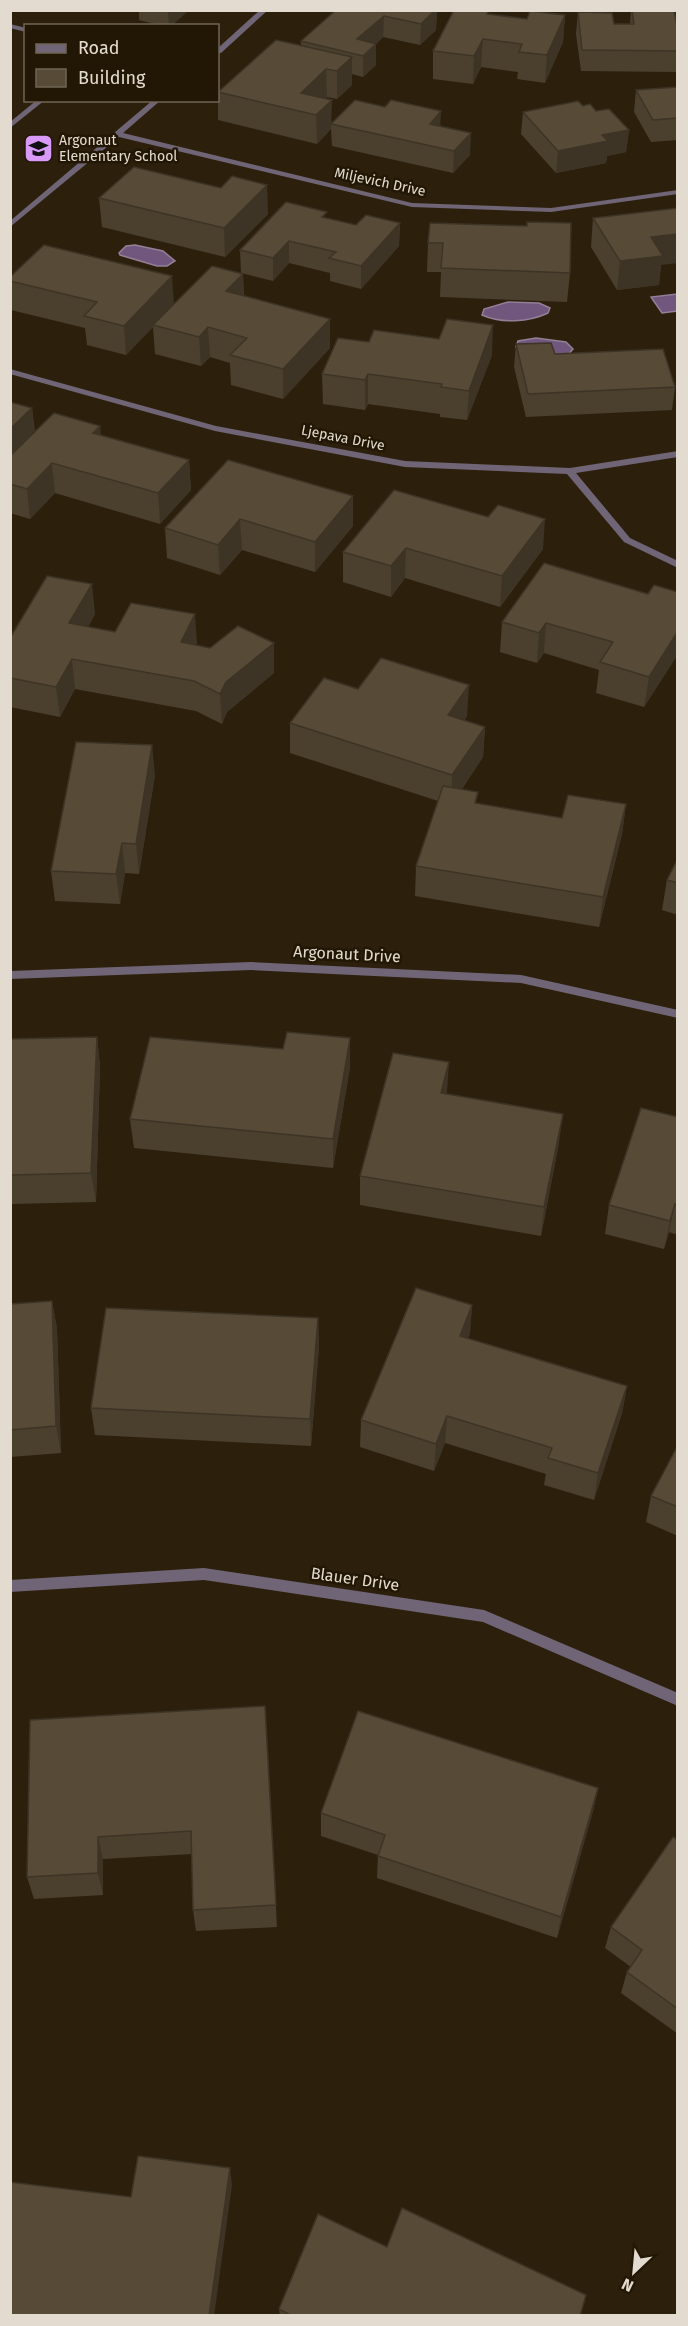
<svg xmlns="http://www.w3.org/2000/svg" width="688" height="2326" font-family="'Fira Sans',sans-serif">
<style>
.water{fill:#71577e;stroke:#937f96;stroke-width:1.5}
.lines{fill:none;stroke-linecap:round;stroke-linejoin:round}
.lane{fill:#706576;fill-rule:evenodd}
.street{fill:#706576;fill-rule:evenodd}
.wall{fill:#4b402e}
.shaded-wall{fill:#3d3426}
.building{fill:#574a36;stroke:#3d3426;stroke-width:1.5}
.labels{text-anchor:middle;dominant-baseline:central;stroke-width:5;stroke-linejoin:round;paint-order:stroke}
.far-poi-label{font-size:14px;fill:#e3dbcf;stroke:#221704;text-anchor:start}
.far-street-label{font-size:14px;fill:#e3dbcf;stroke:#221704}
.street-label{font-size:16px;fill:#e3dbcf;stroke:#221704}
</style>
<rect width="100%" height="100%" fill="#2c200d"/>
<!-- water -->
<g class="water">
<polygon points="135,245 163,251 175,261 167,266 157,266 120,255 119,253 126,246"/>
<polygon points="677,294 677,311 662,313 651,297"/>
<path d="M508,302L539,303L550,308L548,313C529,322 502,324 482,315L484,309Z"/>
<polygon points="536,338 566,342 573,349 567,356 516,347 518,341"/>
</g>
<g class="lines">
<!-- lane -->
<g class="lane">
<polygon points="10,24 26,28 26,32 10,28"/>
<polygon points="37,100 45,100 10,128 10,122"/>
</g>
<!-- street -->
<g class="street">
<polygon points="260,10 268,10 221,53 218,53 218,48"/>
<polygon points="153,100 161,100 123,133 412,203 551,208 678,190 678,194 551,212 412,207 119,137 10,227 10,221"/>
<polygon points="10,369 216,426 405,461 570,468 678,451 678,457 576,473 630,538 678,561 678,568 624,542 567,474 405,467 215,431 10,374"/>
<polygon points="251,962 521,975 678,1010 678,1018 521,983 251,970 10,979 10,971"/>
<polygon points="204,1568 484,1610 678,1693 678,1706 483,1622 204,1580 10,1592 10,1580"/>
</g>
</g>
<!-- wall -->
<g class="wall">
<polygon points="139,10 189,10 171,26 163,26 139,20"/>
<polygon points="336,10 437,10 436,30 420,45 383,37 376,44 376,65 363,77 352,74 352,85 337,99 327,97 325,99 332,123 440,126 470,155 453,173 332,146 331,129 317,144 218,120 218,92 301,46 301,41"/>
<polygon points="631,10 674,10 678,30 678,72 581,71 576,34 578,12 614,24 630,24"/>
<polygon points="491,14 527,19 565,15 563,42 545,83 517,79 518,72 481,67 473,84 433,79 433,51"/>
<polygon points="678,87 678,140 651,142 634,112 636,90"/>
<polygon points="583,106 596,111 629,130 626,152 607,156 606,163 556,173 521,134 523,112"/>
<polygon points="99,198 268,214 225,257 102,227"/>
<polygon points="327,218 356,225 400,223 399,246 361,289 330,281 330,273 289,263 273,281 241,273 240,250"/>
<polygon points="593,218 661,265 659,285 617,290 591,247"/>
<polygon points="430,223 570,273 567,302 440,297 441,272 427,272 428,243"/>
<polygon points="243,274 244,296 330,348 283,399 231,385 230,363 210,357 201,366 155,354 153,327 126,355 87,345 85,328 11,310 10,277 173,304"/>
<polygon points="369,342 492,355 467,420 440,417 440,414 368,404 365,410 323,404 322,374"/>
<polygon points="516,344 555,354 675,387 672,410 526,417 514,367"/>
<polygon points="10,402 32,408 35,432 101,435 189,460 191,490 160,524 55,493 30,519 10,513"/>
<polygon points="228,460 353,526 315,572 242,550 220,575 167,558 165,528"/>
<polygon points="394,490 543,549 500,607 405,578 391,597 343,582 343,552"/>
<polygon points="678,592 678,654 644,707 596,693 599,670 544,653 537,663 500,652 502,622 648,594"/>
<polygon points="95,614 88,627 197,644 197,645 274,673 227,712 222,724 196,711 75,689 60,717 10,707 10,638"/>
<polygon points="358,689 467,716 464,720 485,727 483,757 462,789 478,804 562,818 626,804 622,834 599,927 415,896 416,866 438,801 290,753 290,723"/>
<polygon points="155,775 139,874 125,873 120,904 55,901 51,871"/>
<polygon points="678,858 678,915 662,910 667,880"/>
<polygon points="97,1037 100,1066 96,1202 10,1204 10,1039"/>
<polygon points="283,1049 350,1067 333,1168 134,1148 130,1119"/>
<polygon points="447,1092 446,1094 559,1143 541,1236 360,1205 360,1176"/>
<polygon points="678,1117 678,1235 669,1232 664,1249 605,1234 609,1205"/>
<polygon points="52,1301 57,1329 61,1453 10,1457 10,1304"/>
<polygon points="472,1305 470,1333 468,1338 627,1386 622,1413 594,1500 544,1485 546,1474 445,1443 434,1471 360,1447 361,1420"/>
<polygon points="318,1318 319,1346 311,1446 95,1435 91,1408"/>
<polygon points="678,1445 678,1536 646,1522 651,1496"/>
<polygon points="265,1706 277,1927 196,1931 193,1910 192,1854 103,1859 103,1895 34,1899 27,1877"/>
<polygon points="598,1788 593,1811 557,1938 377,1878 378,1855 321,1836 321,1813"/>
<polygon points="678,1840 678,2034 621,1993 627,1972 631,1967 605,1948 611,1927"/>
<polygon points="387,2247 580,2316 280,2316 279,2309"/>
</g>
<!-- shaded-wall -->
<g class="shaded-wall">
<polygon points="168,10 189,10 171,26 169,26"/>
<polygon points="435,10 437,10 436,30 420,45 421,24"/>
<polygon points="565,15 563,42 545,83 547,55"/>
<polygon points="384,16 383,37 363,56 357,39"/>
<polygon points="483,39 481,67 473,84 474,56"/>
<polygon points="376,44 376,65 363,77 363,56"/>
<polygon points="352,57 352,85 337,99 337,71"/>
<polygon points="326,69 327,97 309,114 301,93"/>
<polygon points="332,100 331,129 317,144 316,115"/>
<polygon points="441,111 440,133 430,124"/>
<polygon points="629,130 626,152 607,156 606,163 556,173 558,151 602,135"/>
<polygon points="471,133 470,155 453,173 454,151"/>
<polygon points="267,185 268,214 225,257 224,228"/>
<polygon points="400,223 399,246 361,289 361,266"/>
<polygon points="678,234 678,263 661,265 659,285 617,290 620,261 651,237"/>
<polygon points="289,241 289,263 273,281 273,258"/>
<polygon points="243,274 244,304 226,291"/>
<polygon points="172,276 174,306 153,325 153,327 126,355 124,326"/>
<polygon points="330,319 330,348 283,399 283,369"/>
<polygon points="493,325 492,355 467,420 469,391"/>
<polygon points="208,327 210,357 201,366 199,337"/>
<polygon points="368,374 368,404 365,410 365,380"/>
<polygon points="32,408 35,438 10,463 10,429"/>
<polygon points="100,426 103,456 93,433"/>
<polygon points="189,460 191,490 160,524 158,493"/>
<polygon points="52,463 55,493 30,519 27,489"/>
<polygon points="353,496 353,526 315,572 315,542"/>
<polygon points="240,519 242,550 220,575 218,545"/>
<polygon points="545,519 543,549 500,607 502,576"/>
<polygon points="406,548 405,578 391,597 391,566"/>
<polygon points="92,584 95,614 73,654 69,623"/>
<polygon points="195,614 197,644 183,672 181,642"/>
<polygon points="546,623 544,653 537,663 539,633"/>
<polygon points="678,631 678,654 644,707 649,677"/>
<polygon points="274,643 274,673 227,712 222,724 220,694 226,682"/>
<polygon points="72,659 75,689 60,717 56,687"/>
<polygon points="469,685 467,716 447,745 448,715"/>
<polygon points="485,727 483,757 451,805 452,775"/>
<polygon points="152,745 155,775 139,874 136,844"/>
<polygon points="626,804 622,834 599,927 603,897"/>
<polygon points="122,843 125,873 120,904 116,874"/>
<polygon points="97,1037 100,1066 96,1202 91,1173"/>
<polygon points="350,1038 350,1067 333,1168 333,1139"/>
<polygon points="449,1062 447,1092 440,1123 441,1093"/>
<polygon points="563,1114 559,1143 541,1236 544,1207"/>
<polygon points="675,1204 669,1232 664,1249 670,1221"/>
<polygon points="52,1301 57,1329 61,1453 56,1426"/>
<polygon points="472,1305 470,1333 458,1364 460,1336"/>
<polygon points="318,1318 319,1346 311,1446 310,1419"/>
<polygon points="627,1386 622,1413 594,1500 598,1473"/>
<polygon points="447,1416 445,1443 434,1471 436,1444"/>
<polygon points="598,1788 593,1811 557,1938 561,1917"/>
<polygon points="98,1837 103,1859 103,1895 98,1873"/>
<polygon points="230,2168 232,2185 214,2316 209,2316"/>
</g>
<!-- building -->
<g class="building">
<polygon points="336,10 435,10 421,24 384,16 357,39 376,44 363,56 301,41"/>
<polygon points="454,10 489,10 487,14 527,19 530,11 565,15 547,55 519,52 522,44 483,39 474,56 433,51"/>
<polygon points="632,10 674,10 678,30 678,51 582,50 578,12 612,13 614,24 634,24"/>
<polygon points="276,40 352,57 337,71 326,69 301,93 332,100 316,115 218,92"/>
<polygon points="678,87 678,118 653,120 636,90"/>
<polygon points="355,100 385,107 391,100 441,111 430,124 471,133 454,151 331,124"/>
<polygon points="578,101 583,106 590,104 596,111 609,109 629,130 602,135 608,141 558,151 523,112"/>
<polygon points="134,167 221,188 232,176 267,185 224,228 99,198"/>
<polygon points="286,202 327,212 322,217 356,225 366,215 400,223 361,266 329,258 336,252 289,241 273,258 240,250"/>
<polygon points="678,208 678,234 651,237 663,256 620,261 593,218"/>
<polygon points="527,222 571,223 570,273 441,268 443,243 428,243 430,223 527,226"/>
<polygon points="44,245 172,276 124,326 84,316 97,302 10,281 10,277"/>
<polygon points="212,266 243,274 226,291 330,319 283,369 230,355 247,338 208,327 199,337 153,325"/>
<polygon points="447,319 493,325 469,391 441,387 442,384 368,374 365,380 322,374 338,338 369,342 374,330 439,339"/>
<polygon points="551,343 555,354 663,349 675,387 528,394 516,344"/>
<polygon points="10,402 32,408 10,429"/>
<polygon points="54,413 100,426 93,433 189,460 158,493 52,463 27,489 10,484 10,456"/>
<polygon points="228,460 353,496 315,542 240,519 218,545 165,528"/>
<polygon points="394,490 488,517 498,505 545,519 502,576 406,548 391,566 343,552"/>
<polygon points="544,563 648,594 654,585 678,592 678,631 649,677 600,662 613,642 546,623 539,633 502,622"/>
<polygon points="47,576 92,584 69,623 115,632 131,603 195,614 181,642 210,648 238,626 274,643 226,682 220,694 194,681 72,659 56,687 10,678 10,638"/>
<polygon points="381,658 469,685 448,715 485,727 452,775 290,723 324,678 358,689"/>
<polygon points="76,742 152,745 136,844 122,843 116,874 51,871"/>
<polygon points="443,786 478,792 475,803 562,818 568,795 626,804 603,897 416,866"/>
<polygon points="678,858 678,883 667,880"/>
<polygon points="287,1032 350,1038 333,1139 130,1119 150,1037 283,1049"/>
<polygon points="97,1037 91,1173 10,1175 10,1039"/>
<polygon points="393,1053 449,1062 441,1093 563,1114 544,1207 360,1176"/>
<polygon points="641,1108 678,1117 678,1204 675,1204 670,1221 609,1205"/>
<polygon points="416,1288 472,1305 460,1336 627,1386 598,1473 548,1458 552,1448 447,1416 436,1444 361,1420"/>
<polygon points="52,1301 56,1426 10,1430 10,1304"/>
<polygon points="106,1308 318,1318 310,1419 91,1408"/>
<polygon points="678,1445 678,1507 651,1496"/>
<polygon points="265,1706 276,1905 193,1910 191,1831 98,1837 98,1873 27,1877 30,1720"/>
<polygon points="358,1711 598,1788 561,1917 378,1856 385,1835 321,1813"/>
<polygon points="673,1837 678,1840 678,2009 627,1972 642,1950 611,1927"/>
<polygon points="138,2156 230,2168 209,2316 10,2316 10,2182 131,2197"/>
<polygon points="402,2208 586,2295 580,2316 292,2316 279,2309 318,2214 387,2247"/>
</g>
<!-- icons -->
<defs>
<symbol id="school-square" viewBox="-11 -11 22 22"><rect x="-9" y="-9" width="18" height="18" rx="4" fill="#d99af7" stroke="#221704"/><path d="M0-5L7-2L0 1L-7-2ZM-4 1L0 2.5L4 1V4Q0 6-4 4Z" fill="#111"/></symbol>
</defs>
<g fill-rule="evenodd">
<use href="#school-square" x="22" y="132" width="33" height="33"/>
</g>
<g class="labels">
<!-- far-poi labels -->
<g class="far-poi-label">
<text x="59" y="140">Argonaut<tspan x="59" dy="16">Elementary School</tspan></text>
</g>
<!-- far-street labels -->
<g class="far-street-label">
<text transform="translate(380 182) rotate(12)">Miljevich Drive</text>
<text transform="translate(343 438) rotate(11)">Ljepava Drive</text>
</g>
<!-- street labels -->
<g class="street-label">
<text transform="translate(347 954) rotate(3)">Argonaut Drive</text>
<text transform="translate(355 1579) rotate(8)">Blauer Drive</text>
</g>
</g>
<!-- border -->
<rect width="688" height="2326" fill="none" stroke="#e3dbcf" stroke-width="24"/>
<!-- legend -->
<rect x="24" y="24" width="195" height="78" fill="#221704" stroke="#6f6555" stroke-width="1.5"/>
<rect x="36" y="44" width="30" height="9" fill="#706576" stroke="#6f6555" stroke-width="1.5"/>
<text x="78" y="54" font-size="18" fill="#e3dbcf">Road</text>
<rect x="36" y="69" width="30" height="18" fill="#574a36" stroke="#6f6555" stroke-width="1.5"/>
<text x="78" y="84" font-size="18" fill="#e3dbcf">Building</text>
<!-- north arrow -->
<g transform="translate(634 2272) rotate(206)" stroke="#221704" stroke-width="4.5" paint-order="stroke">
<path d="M0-4.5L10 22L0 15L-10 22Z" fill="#e3dbcf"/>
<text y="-9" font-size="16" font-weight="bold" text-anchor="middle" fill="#e3dbcf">N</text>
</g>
</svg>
